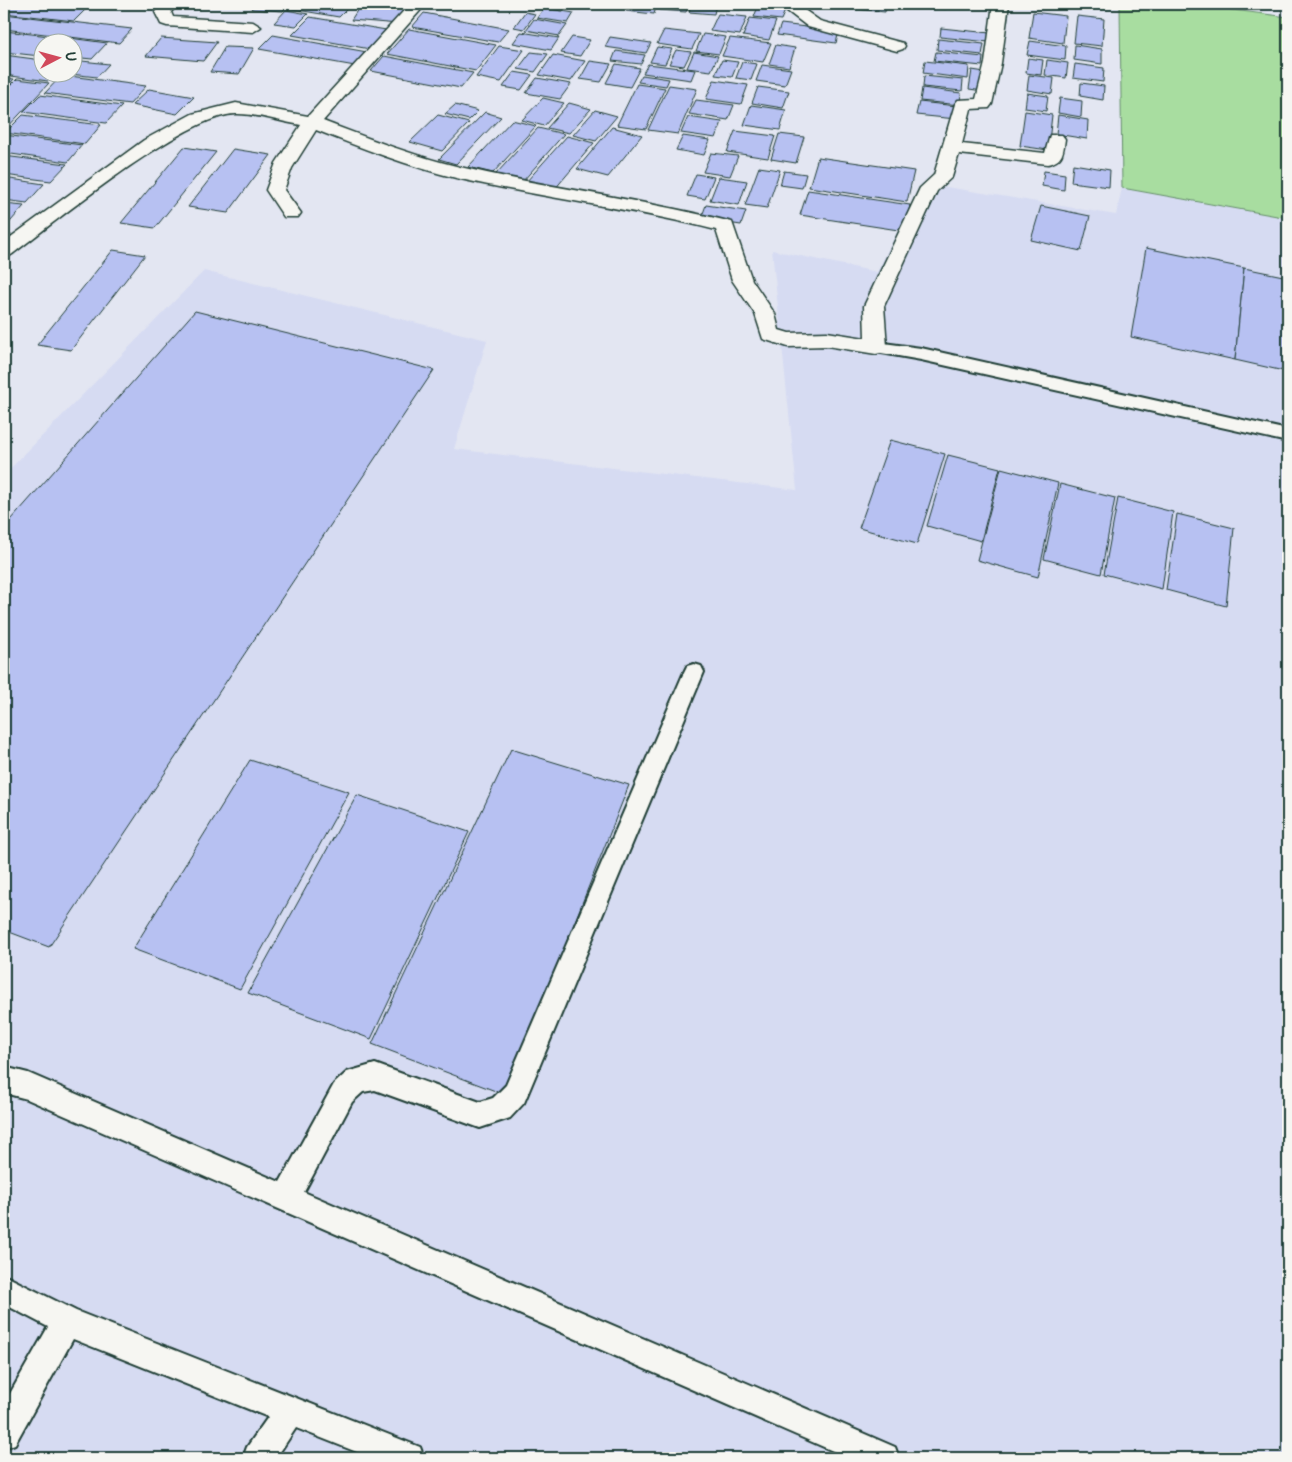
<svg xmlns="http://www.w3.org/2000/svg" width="1292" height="1462" font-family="Pangolin,sans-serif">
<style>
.built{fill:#d6dbf2}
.green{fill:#a8dda0;stroke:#648d6a}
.building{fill:#b7c1f2;stroke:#1f3d34}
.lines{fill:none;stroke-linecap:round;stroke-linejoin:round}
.service-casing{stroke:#1f3d34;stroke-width:4}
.minor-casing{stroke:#1f3d34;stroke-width:3}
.service{fill:#f6f6f2;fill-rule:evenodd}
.minor{fill:#f6f6f2;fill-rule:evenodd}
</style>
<rect width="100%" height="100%" fill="#e3e6f2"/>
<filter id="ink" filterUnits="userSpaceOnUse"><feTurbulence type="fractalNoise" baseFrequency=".02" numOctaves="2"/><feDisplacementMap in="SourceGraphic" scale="10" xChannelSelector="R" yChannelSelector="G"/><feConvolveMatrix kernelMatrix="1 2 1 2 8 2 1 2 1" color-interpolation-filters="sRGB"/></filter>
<g filter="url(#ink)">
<!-- built -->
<polygon class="built" points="922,183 1116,215 1122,188 1288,218 1288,1458 4,1458 4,475 204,271 487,340 454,449 797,490 772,250 877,272"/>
<!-- green -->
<polygon class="green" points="1120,4 1186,4 1288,17 1288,218 1122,188"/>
<!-- building -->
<g class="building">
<polygon points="4,4 47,4 87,8 74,21 4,13"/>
<polygon points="255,4 287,4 283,11 251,9"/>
<polygon points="291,4 352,4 339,17 286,8"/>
<polygon points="367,4 410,4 408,7"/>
<polygon points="629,4 657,4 654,14 626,11"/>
<polygon points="662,4 689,4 686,12 660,10"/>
<polygon points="691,4 716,4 714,14 689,12"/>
<polygon points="759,4 787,6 781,20 754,17"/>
<polygon points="827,4 853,4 852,9 827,7"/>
<polygon points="857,4 886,4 885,12 856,9"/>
<polygon points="925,4 947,4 946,9 925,7"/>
<polygon points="360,6 407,9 399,24 351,20"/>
<polygon points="544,8 574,13 568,23 537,18"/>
<polygon points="286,10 308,14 296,26 274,23"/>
<polygon points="525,12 535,14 524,29 514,27"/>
<polygon points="1033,12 1066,16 1063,43 1029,38"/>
<polygon points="424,13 509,29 498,42 412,27"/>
<polygon points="4,14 132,29 119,43 4,29"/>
<polygon points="718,14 747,17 740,35 710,31"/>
<polygon points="1077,16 1104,19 1102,46 1074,43"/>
<polygon points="310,17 386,30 370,49 292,35"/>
<polygon points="750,18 776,21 769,40 743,36"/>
<polygon points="534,19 567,25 559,36 526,30"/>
<polygon points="781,24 839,31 836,43 777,35"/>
<polygon points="941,28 990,33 989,42 940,37"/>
<polygon points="409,29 496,45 476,71 387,54"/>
<polygon points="664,30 699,34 692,49 657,44"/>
<polygon points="4,31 59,37 54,42 42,42 42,54 40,56 4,52"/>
<polygon points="521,32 559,38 551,50 513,43"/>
<polygon points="703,34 726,37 719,54 696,51"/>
<polygon points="273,35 367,52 355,66 259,49"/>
<polygon points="62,37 107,43 92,59 72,57 72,42 56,42"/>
<polygon points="572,37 590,40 580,56 561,53"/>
<polygon points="610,37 651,43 646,53 605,47"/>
<polygon points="161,38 217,42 203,61 146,56"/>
<polygon points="730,38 771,43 763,62 722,56"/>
<polygon points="938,39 984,44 982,55 937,50"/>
<polygon points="1030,41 1066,46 1065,60 1027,55"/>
<polygon points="776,45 795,48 789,67 769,64"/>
<polygon points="1075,45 1102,49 1102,64 1074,60"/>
<polygon points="499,46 524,50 501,82 476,77"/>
<polygon points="225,47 254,48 239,74 210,72"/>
<polygon points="657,47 672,49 665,64 650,62"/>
<polygon points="676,50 691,52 684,66 669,64"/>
<polygon points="616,51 645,55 641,64 612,61"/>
<polygon points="531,52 548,54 535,72 518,69"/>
<polygon points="694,52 718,56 711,71 687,68"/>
<polygon points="936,52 983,57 982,66 934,61"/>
<polygon points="4,55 42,60 42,72 57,72 48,81 4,75"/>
<polygon points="553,55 585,61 571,81 539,75"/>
<polygon points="384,56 473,73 461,88 371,71"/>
<polygon points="1028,58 1043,60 1041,75 1026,73"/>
<polygon points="73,60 109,64 97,77 61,73 72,72"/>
<polygon points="722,60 738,62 732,77 715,75"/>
<polygon points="1047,60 1068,63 1066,78 1045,75"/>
<polygon points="590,61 611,64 601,82 580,79"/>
<polygon points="925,61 969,66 968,79 923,73"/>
<polygon points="742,62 757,64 751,80 736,78"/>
<polygon points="616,64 640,68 630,87 606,83"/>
<polygon points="648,64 695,70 691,80 643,73"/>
<polygon points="1075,64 1104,68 1103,82 1073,78"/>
<polygon points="762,65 791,69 785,85 756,81"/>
<polygon points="972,70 985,72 983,91 969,89"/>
<polygon points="514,72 532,75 521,90 503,87"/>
<polygon points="62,75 146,86 130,104 45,93"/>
<polygon points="642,75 669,79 666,86 638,82"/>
<polygon points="1029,75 1054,78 1052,94 1027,90"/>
<polygon points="924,76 963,80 962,91 923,87"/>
<polygon points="4,78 14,79 4,90"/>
<polygon points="537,78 571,84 560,99 526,93"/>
<polygon points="17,79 49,83 4,131 4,92"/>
<polygon points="714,80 748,85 741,104 706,99"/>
<polygon points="1081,83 1104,86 1103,100 1080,96"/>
<polygon points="637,84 665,88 646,129 617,125"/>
<polygon points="669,85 697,89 678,134 648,130"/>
<polygon points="758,87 789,91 783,108 752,103"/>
<polygon points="922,88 961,93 960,105 920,101"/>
<polygon points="149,89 194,97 177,114 132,105"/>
<polygon points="1027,93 1048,96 1046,111 1025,108"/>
<polygon points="40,95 122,106 106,123 23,112"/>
<polygon points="543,98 564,103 544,126 522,120"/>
<polygon points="1060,98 1082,101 1081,117 1058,113"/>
<polygon points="696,100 734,105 728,120 689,114"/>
<polygon points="919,102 957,106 956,119 916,115"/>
<polygon points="569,103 591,109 569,133 547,128"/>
<polygon points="455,105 478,111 469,120 445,114"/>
<polygon points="751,105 786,110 780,130 744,125"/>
<polygon points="595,110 617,116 596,141 573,135"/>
<polygon points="1025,111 1052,115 1048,150 1020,146"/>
<polygon points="485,112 501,117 456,164 439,159"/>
<polygon points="23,115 101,125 85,144 5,133"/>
<polygon points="438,115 469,123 442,151 410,142"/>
<polygon points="1058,115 1088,120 1087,139 1056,134"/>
<polygon points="688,117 722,122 716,138 681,133"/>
<polygon points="512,120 536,126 493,173 468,167"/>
<polygon points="612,127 642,135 608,177 577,169"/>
<polygon points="538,128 564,134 523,181 496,174"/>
<polygon points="735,131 775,136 768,158 727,152"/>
<polygon points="779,134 804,137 796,163 771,159"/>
<polygon points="4,135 82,145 68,162 4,153"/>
<polygon points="567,136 594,143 554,190 526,182"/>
<polygon points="683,136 710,140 704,155 676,150"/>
<polygon points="184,147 216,152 155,228 121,223"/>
<polygon points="233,149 271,155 228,213 188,207"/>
<polygon points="711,153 738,156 730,176 703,172"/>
<polygon points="4,156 67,164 51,181 4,175"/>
<polygon points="818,157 914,171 907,202 809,187"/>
<polygon points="1073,164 1110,170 1109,187 1071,182"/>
<polygon points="759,167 780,170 767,208 745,205"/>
<polygon points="784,171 806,174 802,188 780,185"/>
<polygon points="1044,171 1065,174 1064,190 1042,186"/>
<polygon points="696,174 714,177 705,199 687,196"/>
<polygon points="719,177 747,181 739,205 710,200"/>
<polygon points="4,178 44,184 27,203 4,200"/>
<polygon points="808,190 910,205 905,231 800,215"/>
<polygon points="4,204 24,206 4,229"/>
<polygon points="706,205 746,211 741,225 701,219"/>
<polygon points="1041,206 1090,216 1081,251 1031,240"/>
<polygon points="1146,248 1244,268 1235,360 1131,337"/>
<polygon points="113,250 145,255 71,350 37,345"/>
<polygon points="1244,268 1288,277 1288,372 1235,360"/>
<polygon points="195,311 434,370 49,947 4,930 4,528"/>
<polygon points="890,440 945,454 917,544 859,528"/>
<polygon points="948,455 1000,468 981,541 927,526"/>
<polygon points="1001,468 1058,483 1038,577 977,560"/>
<polygon points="1060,484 1115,498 1101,574 1044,559"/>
<polygon points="1118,498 1173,512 1162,589 1104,574"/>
<polygon points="1177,514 1234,528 1226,606 1166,590"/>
<polygon points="511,749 629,785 506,1095 372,1044"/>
<polygon points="250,760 349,792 240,989 133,949"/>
<polygon points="357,795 469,832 371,1039 248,993"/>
</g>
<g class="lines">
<defs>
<g id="service">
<polygon points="876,342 921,348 1288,430 1288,442 921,360 870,351 868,347 870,343"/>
<polygon points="694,664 701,666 704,672 524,1103 510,1118 480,1128 375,1090 363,1092 352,1102 304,1192 895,1447 899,1458 849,1458 27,1099 4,1093 4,1067 28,1073 280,1182 334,1084 347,1072 375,1064 480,1102 493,1098 506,1085 684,672 687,666"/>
<polygon points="4,1275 76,1311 420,1447 424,1458 372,1458 296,1428 276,1458 243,1458 247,1447 268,1417 73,1339 15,1444 4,1448 4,1404 48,1327 4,1304"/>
</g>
<g id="minor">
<polygon points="162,4 178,4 171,12 173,17 253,22 261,27 253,32 167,26 161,24 155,12"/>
<path d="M410,4H426L323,121C368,138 413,156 460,167C550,188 642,199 732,222L752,280L775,314L779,330L789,333L827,332L865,338L864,306L920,188L934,175L955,104L958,100L976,99L985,63L993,4H1009L1001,63L992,104L989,108L971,109L962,144L1045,153L1050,135H1062L1065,139C1063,153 1063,161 1048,164L959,154L952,177L937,191L884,306L887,347L884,352L876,354L827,346L788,347L763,339L755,314L732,280L716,230C631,208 542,198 456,178C408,166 362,148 316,130L292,168L284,190L301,213L298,217H284L266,190L276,163L301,125C281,122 258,114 238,114C189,111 54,223 11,255L4,257V242L144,140L192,114L236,103L308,116Z"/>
<polygon points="778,4 796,4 820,21 903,43 905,46 903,49 897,51 808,27"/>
</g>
</defs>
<!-- service casing -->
<use href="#service" class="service-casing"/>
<!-- minor casing -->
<use href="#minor" class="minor-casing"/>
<!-- service -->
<use href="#service" class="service"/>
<!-- minor -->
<use href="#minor" class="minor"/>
</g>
</g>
<!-- margin -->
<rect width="1292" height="1462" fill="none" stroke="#f6f6f2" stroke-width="20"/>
<rect x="10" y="10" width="1272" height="1442" fill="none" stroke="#1f3d34" stroke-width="2" filter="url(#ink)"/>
<!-- north arrow -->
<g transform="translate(58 58) rotate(84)"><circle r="24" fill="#f6f6f2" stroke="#a0aca6"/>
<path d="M0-4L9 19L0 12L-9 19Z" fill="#d1495b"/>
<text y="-8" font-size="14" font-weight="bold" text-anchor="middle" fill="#1f3d34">U</text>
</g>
</svg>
